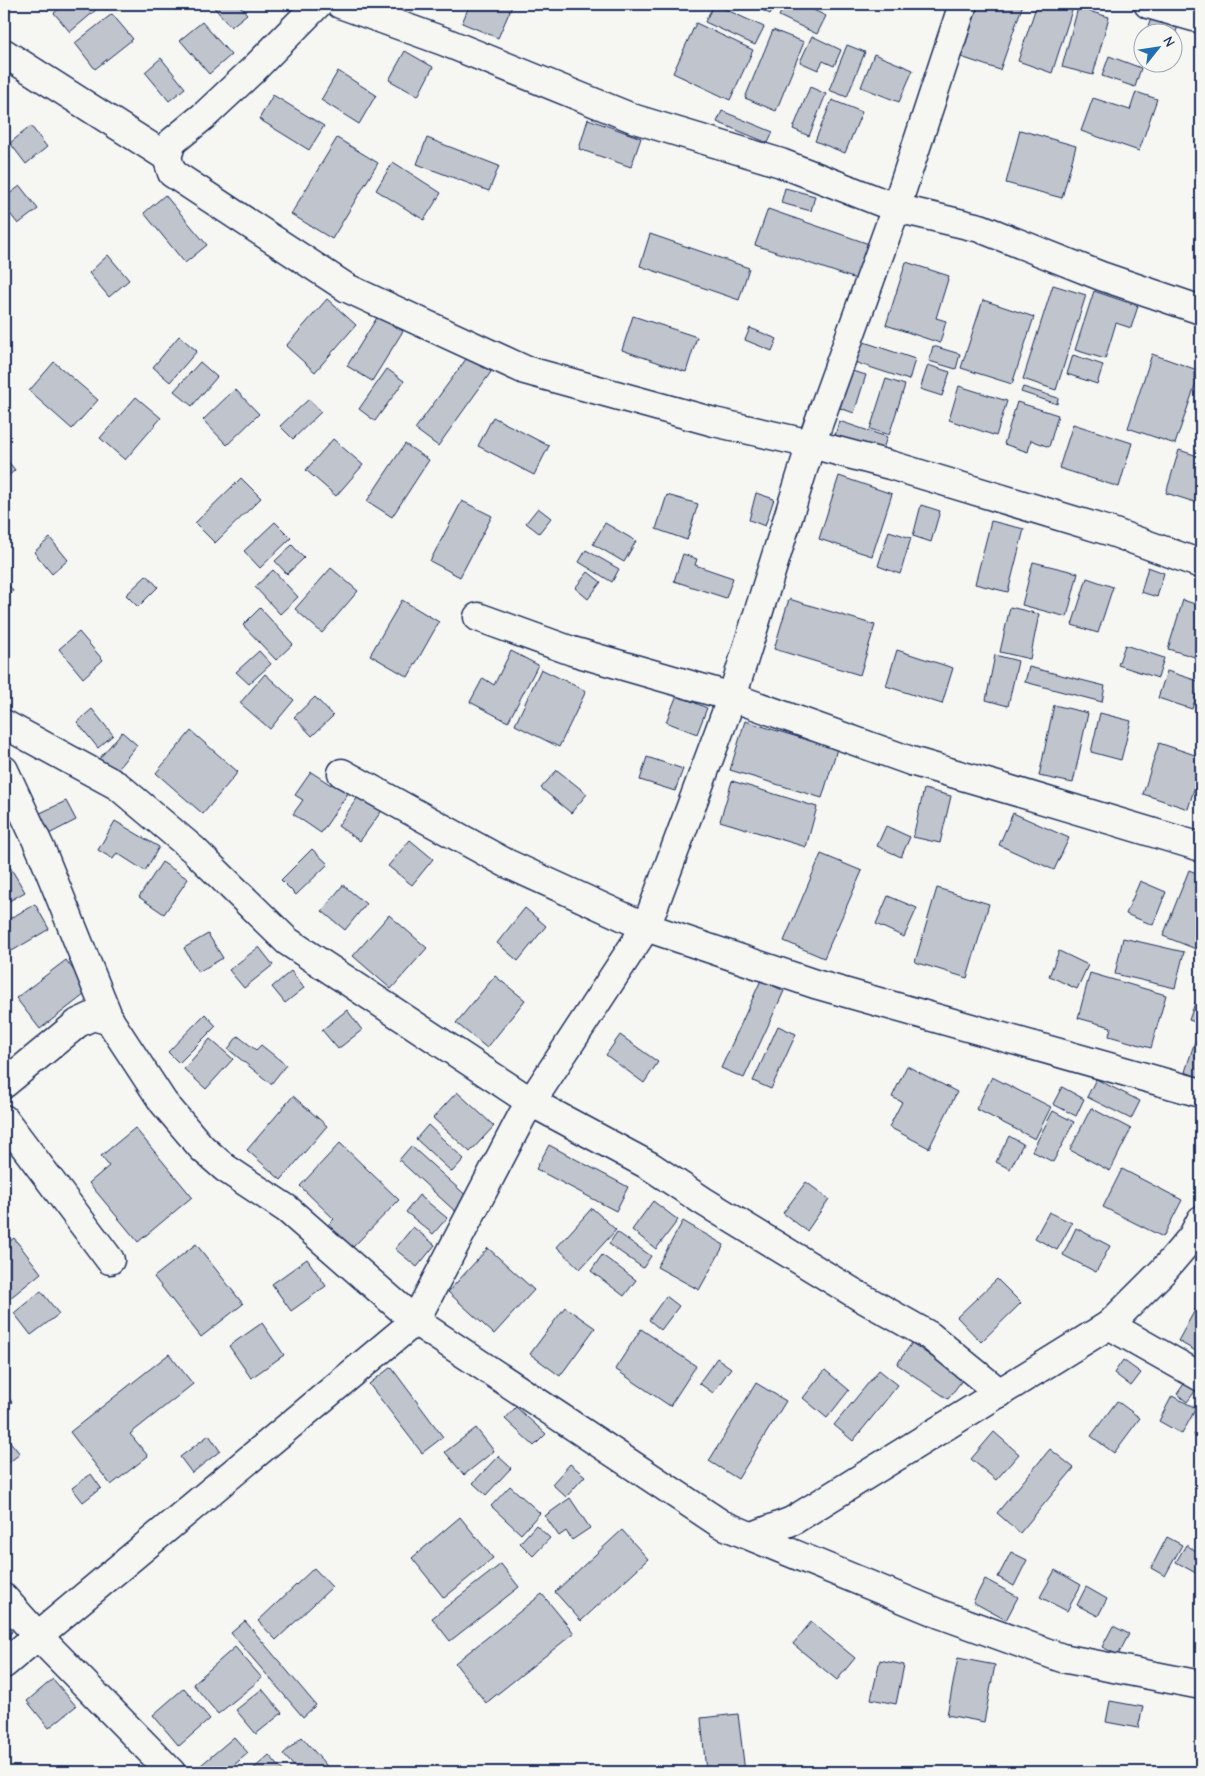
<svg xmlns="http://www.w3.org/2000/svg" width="1205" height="1776" font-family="'Comic Neue',sans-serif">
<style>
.building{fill:#c0c4cd;stroke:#1b2f5e}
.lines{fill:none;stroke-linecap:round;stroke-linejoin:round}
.minor-casing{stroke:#1b2f5e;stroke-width:31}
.minor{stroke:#f6f6f2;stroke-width:28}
</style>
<rect width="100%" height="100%" fill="#f6f6f2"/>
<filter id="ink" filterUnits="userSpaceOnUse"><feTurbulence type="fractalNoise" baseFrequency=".02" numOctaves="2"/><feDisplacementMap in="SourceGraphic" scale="10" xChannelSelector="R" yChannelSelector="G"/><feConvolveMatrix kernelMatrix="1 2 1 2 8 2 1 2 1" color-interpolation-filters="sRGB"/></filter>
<g filter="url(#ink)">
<!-- building -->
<g class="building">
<polygon points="65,4 103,4 70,32 54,13"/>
<polygon points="211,4 238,4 247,14 231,27"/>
<polygon points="470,4 513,4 498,38 462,23"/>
<polygon points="714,4 764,27 755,45 705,22"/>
<polygon points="750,4 775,4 770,14"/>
<polygon points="785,4 801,4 826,16 817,34 779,16"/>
<polygon points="979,4 1023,4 1000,70 961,57"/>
<polygon points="1037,4 1074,4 1052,73 1018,61"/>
<polygon points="1078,8 1109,17 1093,75 1062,67"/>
<polygon points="112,14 133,39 95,69 75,43"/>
<polygon points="1153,14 1179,23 1174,38 1172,38 1172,32 1157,32 1147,29"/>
<polygon points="202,22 231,55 209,74 180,40"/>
<polygon points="696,23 753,50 730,100 673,73"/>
<polygon points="773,30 804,42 776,111 745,98"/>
<polygon points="812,36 841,50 834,66 823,61 818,70 800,62"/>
<polygon points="847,45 865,52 847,97 829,90"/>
<polygon points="405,51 433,67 418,96 389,80"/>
<polygon points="874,54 913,70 899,102 861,87"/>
<polygon points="1109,56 1141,68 1135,87 1102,76"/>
<polygon points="161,58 185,88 169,101 145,72"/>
<polygon points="338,71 376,95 359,124 321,100"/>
<polygon points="810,87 826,94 809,136 793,129"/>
<polygon points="1136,92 1157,99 1139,151 1081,131 1093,98 1130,110"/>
<polygon points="273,95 324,126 309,150 259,119"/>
<polygon points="832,100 862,112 845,153 815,141"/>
<polygon points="722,111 773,132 768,143 717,122"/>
<polygon points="588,119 641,138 631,167 579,149"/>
<polygon points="31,126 47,147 26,164 10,143"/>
<polygon points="1020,130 1076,146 1062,198 1006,183"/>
<polygon points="337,138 378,163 332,239 291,214"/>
<polygon points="427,138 499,166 489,191 417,164"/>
<polygon points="393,162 441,193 424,220 376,190"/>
<polygon points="20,186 38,209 18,224 4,206 4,198"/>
<polygon points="785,188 815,196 811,211 781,203"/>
<polygon points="165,195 207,245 185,263 144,213"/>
<polygon points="768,209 872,245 859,280 755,245"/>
<polygon points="650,234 749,268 739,300 640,266"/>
<polygon points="108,255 129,280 109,297 89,273"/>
<polygon points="906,262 949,276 936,318 946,321 940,343 886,325"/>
<polygon points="1053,285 1086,295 1056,390 1023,379"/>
<polygon points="1094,291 1138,306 1131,328 1116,323 1105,359 1075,350"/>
<polygon points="327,299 356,325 315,372 286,346"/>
<polygon points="983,300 1034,317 1012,384 961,368"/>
<polygon points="378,316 403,331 372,381 347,366"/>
<polygon points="633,316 697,337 686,372 622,350"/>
<polygon points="750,328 777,339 772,351 745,340"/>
<polygon points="179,336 197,351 170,382 153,367"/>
<polygon points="861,341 915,359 909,380 854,362"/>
<polygon points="933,346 960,354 956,369 929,361"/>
<polygon points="1152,354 1200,371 1175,444 1128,428"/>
<polygon points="469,355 491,372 438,446 415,429"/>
<polygon points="1073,355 1103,365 1097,384 1067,374"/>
<polygon points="54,362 98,400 72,429 29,391"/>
<polygon points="200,362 217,377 192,406 174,391"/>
<polygon points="928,365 950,372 942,396 920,389"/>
<polygon points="387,369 404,381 375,421 359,409"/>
<polygon points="852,371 866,375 854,413 840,408"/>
<polygon points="886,379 905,385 889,435 870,429"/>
<polygon points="959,386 1007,401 996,436 949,420"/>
<polygon points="1023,387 1058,398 1057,404 1021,392"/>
<polygon points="235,389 259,414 227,445 203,420"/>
<polygon points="136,397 161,418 125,460 100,438"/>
<polygon points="309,399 321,412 293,439 280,426"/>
<polygon points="1017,402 1058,415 1049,447 1031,440 1028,452 1004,444"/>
<polygon points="493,417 549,446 534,475 478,446"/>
<polygon points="839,421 887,437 881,455 834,440"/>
<polygon points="1073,424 1132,443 1119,487 1059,468"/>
<polygon points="333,439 363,465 336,496 306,470"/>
<polygon points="405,444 429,460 392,517 367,501"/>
<polygon points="1179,450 1201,457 1201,504 1166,493"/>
<polygon points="4,456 15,470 4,480"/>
<polygon points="839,476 892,494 872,556 819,539"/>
<polygon points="241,478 261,498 215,543 195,523"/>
<polygon points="756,493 774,499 765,526 749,520"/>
<polygon points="667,495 698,504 687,540 656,529"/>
<polygon points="462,501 492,516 460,577 430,561"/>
<polygon points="921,505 940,511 931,542 913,536"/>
<polygon points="538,508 551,518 539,533 526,523"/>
<polygon points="991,521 1024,529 1008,592 975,584"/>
<polygon points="275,522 291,538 260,568 244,551"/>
<polygon points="605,523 636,541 624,562 593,544"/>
<polygon points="889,531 911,538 900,574 878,566"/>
<polygon points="50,538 68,560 52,574 34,552"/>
<polygon points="292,545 304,558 287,574 275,561"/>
<polygon points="586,550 619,569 612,582 579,562"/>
<polygon points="683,554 697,559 695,565 733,578 726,598 674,581"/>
<polygon points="1033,562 1078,573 1067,617 1022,605"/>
<polygon points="1148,567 1164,573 1157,597 1141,592"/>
<polygon points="331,568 358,591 322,633 295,609"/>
<polygon points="273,570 298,597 280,614 255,587"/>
<polygon points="588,572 601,582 588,599 575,588"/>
<polygon points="147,575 158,587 138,607 126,595"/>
<polygon points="1087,578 1113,587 1098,633 1072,625"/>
<polygon points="4,579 13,591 4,598"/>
<polygon points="789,599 875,625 860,675 774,649"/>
<polygon points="402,600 439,622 408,677 370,655"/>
<polygon points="1183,600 1201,606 1201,636 1195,657 1168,649"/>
<polygon points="1010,607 1039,614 1030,659 1000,652"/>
<polygon points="260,608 293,644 276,660 243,625"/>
<polygon points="79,632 103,660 83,678 59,649"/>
<polygon points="1125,645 1164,658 1158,678 1118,665"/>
<polygon points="897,650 953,668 942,704 886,686"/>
<polygon points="259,651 271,664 249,684 236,672"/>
<polygon points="511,651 538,665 508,722 470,702 483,678 494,685"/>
<polygon points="995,655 1018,661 1008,706 986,700"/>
<polygon points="1029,667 1105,686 1102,702 1025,682"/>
<polygon points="541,669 586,691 559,747 515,725"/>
<polygon points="1167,671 1201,682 1192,709 1158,698"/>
<polygon points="265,674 294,700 270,729 240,703"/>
<polygon points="677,695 707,708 697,734 666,722"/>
<polygon points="315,697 333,716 312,736 294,717"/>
<polygon points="1054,705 1088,713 1073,783 1039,776"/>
<polygon points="92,709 113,735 98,748 77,722"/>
<polygon points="1100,713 1131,721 1121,760 1091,752"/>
<polygon points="745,721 837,749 822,798 730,770"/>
<polygon points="191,731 238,772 203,814 156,773"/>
<polygon points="122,732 137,745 115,772 99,759"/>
<polygon points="1159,743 1201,757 1201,766 1188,809 1143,794"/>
<polygon points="647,757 683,769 675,791 640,780"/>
<polygon points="557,770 587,794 571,813 541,788"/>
<polygon points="311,772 331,785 336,779 351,789 321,833 293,814 303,800 295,795"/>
<polygon points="732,781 817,807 806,847 720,821"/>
<polygon points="924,789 951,796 940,843 913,837"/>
<polygon points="360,794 383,809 360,841 338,826"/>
<polygon points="66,801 76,820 47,835 36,815"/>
<polygon points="1013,813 1069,838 1054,870 999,845"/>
<polygon points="115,821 159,847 145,871 117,853 113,859 98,850"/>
<polygon points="886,826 910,837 901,857 877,846"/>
<polygon points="410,840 433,859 412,885 388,866"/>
<polygon points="312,849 328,864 296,895 281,880"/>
<polygon points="821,854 862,871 824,958 784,941"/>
<polygon points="162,862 188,879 164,914 139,897"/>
<polygon points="10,867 25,892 4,904 4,870"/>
<polygon points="1189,870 1201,875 1201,951 1163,936"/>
<polygon points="1140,881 1166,892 1153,925 1126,914"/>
<polygon points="343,885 366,904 345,930 322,911"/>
<polygon points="937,888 989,904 967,978 915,962"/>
<polygon points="888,896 917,908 904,937 876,924"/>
<polygon points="35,904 49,929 12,951 4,937 4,922"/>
<polygon points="525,908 546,926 518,961 497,943"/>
<polygon points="389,915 427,948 391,989 353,956"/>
<polygon points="208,934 223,958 198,972 184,948"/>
<polygon points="1123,938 1184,952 1175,988 1115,974"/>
<polygon points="259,947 273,965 244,988 229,970"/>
<polygon points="1059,951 1088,965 1077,989 1049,976"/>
<polygon points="66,960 89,991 40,1029 16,998"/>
<polygon points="291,971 304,988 285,1003 272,987"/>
<polygon points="1090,973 1166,995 1151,1048 1109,1036 1111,1027 1078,1018"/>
<polygon points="495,976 525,1000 487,1048 456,1023"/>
<polygon points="761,980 784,991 744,1078 721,1068"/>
<polygon points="1201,986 1201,1024 1189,1020"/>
<polygon points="347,1010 362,1030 338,1049 322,1030"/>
<polygon points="205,1014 216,1026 179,1063 168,1052"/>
<polygon points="778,1026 796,1034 771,1089 753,1081"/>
<polygon points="620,1035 658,1062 644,1083 606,1055"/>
<polygon points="1197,1035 1201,1036 1201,1078 1185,1072"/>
<polygon points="238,1036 256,1050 261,1045 286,1065 271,1084 228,1049"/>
<polygon points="210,1039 233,1059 206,1089 184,1069"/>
<polygon points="907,1066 957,1092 929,1148 889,1127 902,1102 892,1097"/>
<polygon points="992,1077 1051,1107 1035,1139 976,1109"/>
<polygon points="1096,1079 1140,1101 1131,1119 1087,1097"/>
<polygon points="1062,1087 1084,1099 1076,1116 1053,1104"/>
<polygon points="457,1092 494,1126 470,1152 433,1118"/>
<polygon points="293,1096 327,1126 281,1180 247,1150"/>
<polygon points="1091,1108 1131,1129 1110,1171 1070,1150"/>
<polygon points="1053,1111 1074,1122 1053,1162 1032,1151"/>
<polygon points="428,1125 464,1159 452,1172 416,1139"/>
<polygon points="135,1128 192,1197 138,1242 89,1183 109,1166 101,1156"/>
<polygon points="1009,1136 1023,1144 1010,1169 996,1162"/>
<polygon points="340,1143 399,1200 351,1249 328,1225 334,1219 300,1186"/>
<polygon points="549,1145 628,1187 616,1211 536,1169"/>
<polygon points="411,1146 470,1199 457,1213 399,1160"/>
<polygon points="1122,1169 1182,1200 1163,1237 1103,1207"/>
<polygon points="806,1182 829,1199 807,1231 783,1213"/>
<polygon points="419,1195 447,1218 433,1234 406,1212"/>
<polygon points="653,1201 678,1220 656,1249 632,1230"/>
<polygon points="592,1208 616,1230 580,1269 557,1247"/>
<polygon points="1049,1212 1072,1223 1057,1250 1035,1238"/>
<polygon points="683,1221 724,1245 699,1290 657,1267"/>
<polygon points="413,1227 435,1245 417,1267 395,1249"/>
<polygon points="1076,1228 1110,1246 1096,1272 1063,1255"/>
<polygon points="617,1232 651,1256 643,1268 609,1244"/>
<polygon points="14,1238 41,1273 4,1303 4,1246"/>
<polygon points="196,1244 243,1304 201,1337 154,1277"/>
<polygon points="488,1248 534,1290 494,1334 448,1292"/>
<polygon points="602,1255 636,1280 624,1296 591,1271"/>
<polygon points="307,1259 326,1286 291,1311 272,1284"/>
<polygon points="997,1279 1021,1303 981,1342 957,1317"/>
<polygon points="41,1291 59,1314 31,1335 14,1313"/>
<polygon points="666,1296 679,1306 661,1330 649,1320"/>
<polygon points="1201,1299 1201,1354 1178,1341"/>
<polygon points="565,1307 595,1328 560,1376 530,1354"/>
<polygon points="262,1323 284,1355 251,1378 229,1346"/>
<polygon points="641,1329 696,1366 670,1406 615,1369"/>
<polygon points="912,1343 963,1379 948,1399 897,1364"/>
<polygon points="169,1354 193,1384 130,1434 148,1456 111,1485 70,1432"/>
<polygon points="717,1358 731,1368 713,1393 699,1383"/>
<polygon points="1123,1360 1141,1373 1131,1386 1114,1373"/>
<polygon points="391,1367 443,1437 422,1453 369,1384"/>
<polygon points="825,1370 849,1390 827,1418 803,1398"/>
<polygon points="879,1370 898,1385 853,1441 834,1425"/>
<polygon points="1188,1378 1199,1386 1187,1402 1177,1394"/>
<polygon points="756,1383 786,1401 738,1479 709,1461"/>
<polygon points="4,1392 12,1402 4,1409"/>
<polygon points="1172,1396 1196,1408 1182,1434 1159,1421"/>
<polygon points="1117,1401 1140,1418 1114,1453 1091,1436"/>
<polygon points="516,1407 546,1434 534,1446 505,1419"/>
<polygon points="1201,1420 1201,1439 1194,1435"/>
<polygon points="476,1428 494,1451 464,1475 445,1452"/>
<polygon points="994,1432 1019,1454 996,1480 971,1459"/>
<polygon points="209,1435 220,1451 192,1473 180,1457"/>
<polygon points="8,1439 20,1454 4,1466 4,1442"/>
<polygon points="1050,1449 1074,1468 1020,1533 997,1513"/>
<polygon points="498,1456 511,1468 486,1495 473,1483"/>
<polygon points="570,1464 585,1476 566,1497 552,1484"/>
<polygon points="91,1474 101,1488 83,1502 72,1488"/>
<polygon points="510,1486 540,1513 521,1534 491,1506"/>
<polygon points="570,1498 590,1528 572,1540 566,1531 559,1536 545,1516"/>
<polygon points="460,1517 493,1558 444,1598 412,1558"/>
<polygon points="536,1525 550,1538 533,1556 520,1543"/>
<polygon points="622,1530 648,1559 581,1621 555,1592"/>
<polygon points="1167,1537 1182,1545 1165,1576 1151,1568"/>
<polygon points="1186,1545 1201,1554 1201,1576 1176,1562"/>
<polygon points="1011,1552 1027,1560 1014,1586 998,1577"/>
<polygon points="501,1564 519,1587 450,1641 432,1618"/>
<polygon points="314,1568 332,1587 276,1640 258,1621"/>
<polygon points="1055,1570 1081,1585 1067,1611 1040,1597"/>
<polygon points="985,1579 1018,1597 1006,1620 973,1602"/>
<polygon points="1086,1587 1107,1599 1098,1616 1077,1605"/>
<polygon points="542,1594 574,1633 486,1703 455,1663"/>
<polygon points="4,1620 12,1632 4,1638"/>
<polygon points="245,1621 316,1705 303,1717 231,1633"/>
<polygon points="811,1622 855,1658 837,1680 793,1644"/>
<polygon points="1113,1626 1129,1634 1118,1655 1102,1647"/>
<polygon points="235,1647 262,1678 218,1714 193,1684"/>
<polygon points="958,1658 995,1665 984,1722 947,1715"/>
<polygon points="880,1660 904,1665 896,1704 871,1699"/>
<polygon points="53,1679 76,1706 49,1728 27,1701"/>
<polygon points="184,1688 210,1719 179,1746 153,1715"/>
<polygon points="262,1689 282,1713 256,1734 236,1710"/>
<polygon points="1110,1701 1143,1707 1138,1728 1106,1722"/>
<polygon points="738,1714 745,1772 706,1772 701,1718"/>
<polygon points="234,1737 248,1753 226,1772 195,1772 194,1771"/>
<polygon points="302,1737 332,1772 299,1772 283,1754"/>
<polygon points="269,1755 284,1772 250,1772"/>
</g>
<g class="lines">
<defs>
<g id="minor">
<polyline points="318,4 254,69 206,114 172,142 167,157 172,173 347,288 525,370 714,422 811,444 890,465 1112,532 1201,564"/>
<polyline points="340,4 443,41 635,119 781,163 896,208 980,228 1101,276 1201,310"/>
<polyline points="1148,4 1201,19"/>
<polyline points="4,53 167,157"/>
<polyline points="478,617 572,651 732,697 911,761 1004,788 1201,847"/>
<polyline points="4,724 118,786 194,850 287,941 531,1102 650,1166 703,1201 859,1296 930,1336 1000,1393"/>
<polyline points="4,770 42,852 110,1021"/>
<polyline points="342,773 506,863 646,927 815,984 1201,1093"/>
<polyline points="4,1084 78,1023 93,1016 110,1021 163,1102 202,1148 225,1168 287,1209 415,1321 721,1524 940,1614 1062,1658 1201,1685"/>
<polyline points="4,1119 110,1260"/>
<polyline points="1109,1325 1201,1377"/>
<polyline points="753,1536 792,1521 1109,1325 1163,1271 1192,1237 1201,1220"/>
<polyline points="4,1598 38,1636 171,1772"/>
<polyline points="4,1664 415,1321 522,1116 646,927 732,697 811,444 896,208 963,4"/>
</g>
</defs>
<!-- minor casing -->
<use href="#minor" class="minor-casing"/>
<!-- minor -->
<use href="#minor" class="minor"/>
</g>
</g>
<!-- margin -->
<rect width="1205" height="1776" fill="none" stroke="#f6f6f2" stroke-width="20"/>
<rect x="10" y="10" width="1185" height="1756" fill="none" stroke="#1b2f5e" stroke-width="2" filter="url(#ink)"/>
<!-- north arrow -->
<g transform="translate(1158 48) rotate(60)"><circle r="24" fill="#f6f6f2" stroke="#9ea6b7"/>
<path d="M0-4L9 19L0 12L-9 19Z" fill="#1f6fb2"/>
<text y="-8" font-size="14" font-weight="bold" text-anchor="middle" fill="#1b2f5e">N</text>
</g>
</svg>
